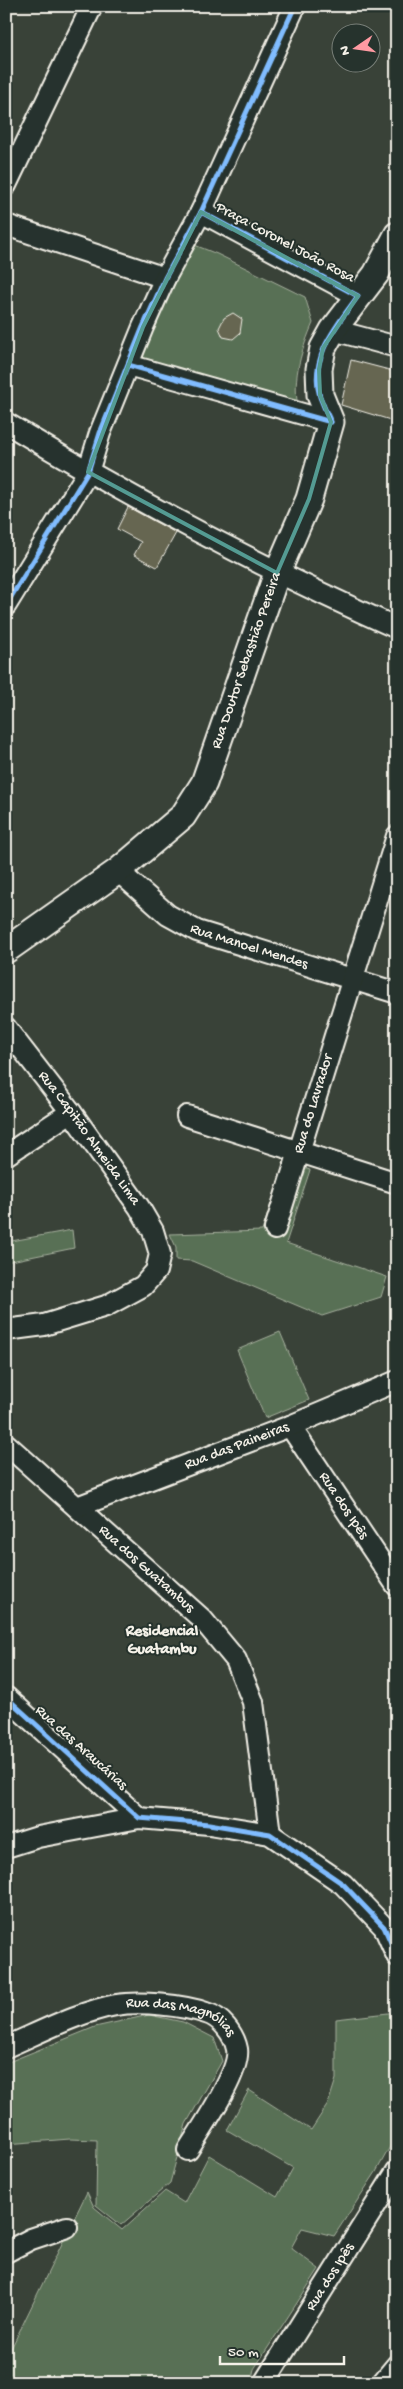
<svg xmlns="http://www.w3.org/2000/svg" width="403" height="2389" font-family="'Gochi Hand',sans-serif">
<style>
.green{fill:#597055;stroke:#a6b09e}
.building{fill:#666651;stroke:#f4f1e8}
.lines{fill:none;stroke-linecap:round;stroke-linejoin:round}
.minor-casing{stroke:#f4f1e8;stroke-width:24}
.tertiary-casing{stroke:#f4f1e8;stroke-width:29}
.minor{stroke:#26332d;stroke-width:20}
.tertiary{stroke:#26332d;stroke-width:25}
.cycleway-casing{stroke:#26332d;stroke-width:8}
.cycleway{stroke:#80bcff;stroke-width:5}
.marked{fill:none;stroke:#549b93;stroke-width:4;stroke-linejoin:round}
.labels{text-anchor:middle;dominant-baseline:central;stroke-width:4;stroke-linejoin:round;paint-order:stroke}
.street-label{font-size:15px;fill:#f4f1e8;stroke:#26332d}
.neighbourhood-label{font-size:16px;font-weight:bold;fill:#f4f1e8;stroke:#26332d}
</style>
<rect width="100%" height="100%" fill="#394238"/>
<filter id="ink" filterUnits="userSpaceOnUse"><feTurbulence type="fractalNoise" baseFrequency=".02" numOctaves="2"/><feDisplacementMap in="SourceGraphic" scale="10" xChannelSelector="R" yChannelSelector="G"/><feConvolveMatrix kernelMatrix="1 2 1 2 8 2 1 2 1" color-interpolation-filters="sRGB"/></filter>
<g filter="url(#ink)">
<!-- green -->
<g class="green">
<path d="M192,244L217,254L305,297L313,323C302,349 292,377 298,406L135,363Z"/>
<polygon points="285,1162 310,1170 286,1243 387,1277 381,1297 322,1316 192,1261 176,1260 176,1247 170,1234 262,1231"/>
<polygon points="72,1230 74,1248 6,1262 6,1242"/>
<polygon points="280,1332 309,1400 265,1418 237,1350"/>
<polygon points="397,2012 397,2134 376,2172 334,2236 302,2228 291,2248 319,2269 254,2369 251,2383 6,2383 6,2359 87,2192 94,2207 122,2230 165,2191 184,2203 209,2155 277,2197 293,2168 227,2130 249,2090 311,2130 328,2104 336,2079 336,2019"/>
<polygon points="149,2015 183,2022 214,2038 222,2061 186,2124 170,2183 121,2225 96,2205 97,2140 70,2139 6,2144 6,2063 95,2027"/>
</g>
<!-- building -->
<g class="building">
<polygon points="233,313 242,319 240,333 233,339 223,337 219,328 224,318"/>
<polygon points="351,360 397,372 397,422 341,405"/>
<polygon points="128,507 176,533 157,567 134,555 141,542 117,529"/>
</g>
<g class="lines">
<defs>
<g id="minor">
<polyline points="6,185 92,6"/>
<polyline points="201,212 358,296"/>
<polyline points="6,225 165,278"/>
<polyline points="333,330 397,347"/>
<polyline points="128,365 331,422"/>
<path d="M6,423C132,499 262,568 397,628"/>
<polyline points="6,605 88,472 100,433 143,327 165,278 201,212 295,6"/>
<path id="s1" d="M118,871L168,915L197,931L397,993"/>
<path id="s2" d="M6,1028L71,1112L139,1207L153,1231L160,1254L156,1271L143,1286L106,1306L44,1325L6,1330"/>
<polyline points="187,1116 397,1183"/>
<polyline points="6,1155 71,1112"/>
<path id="s3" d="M275,1229L397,836"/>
<path id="s4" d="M290,1426L397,1586"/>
<path id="s5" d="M6,1444L202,1619L236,1660L253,1702L270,1834"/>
<path id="s6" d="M77,1507L290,1426L397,1381"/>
<polyline points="6,1697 139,1818"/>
<polyline points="6,1847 38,1837 139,1818 209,1824 270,1834 343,1884 384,1927 397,1956"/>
<path id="s7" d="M6,2047C41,2032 78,2012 116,2005C140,2001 183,2005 206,2013C221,2017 234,2034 237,2049C241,2072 201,2129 188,2150"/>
<polyline points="6,2252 31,2239 67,2227"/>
<path id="s8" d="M264,2383L397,2171"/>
<polyline points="382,2383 397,2365"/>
</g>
<g id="tertiary">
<path id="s9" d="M6,950L118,871L183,816L204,783L277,573L309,499L331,422L320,395L319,369L323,348L333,330L376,274L397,235"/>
</g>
</defs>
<!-- minor casing -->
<use href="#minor" class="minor-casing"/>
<!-- tertiary casing -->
<use href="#tertiary" class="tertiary-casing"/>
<!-- minor -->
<use href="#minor" class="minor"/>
<!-- tertiary -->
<use href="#tertiary" class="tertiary"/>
<defs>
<g id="cycleway">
<path d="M201,212L358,296C337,325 308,358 320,397C323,405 327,414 331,422"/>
<polyline points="128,365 331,422"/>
<polyline points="6,605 88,472 100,433 143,327 165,278 201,212 295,6"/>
<polyline points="6,1697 139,1818 209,1824 270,1834 343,1884 384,1927 397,1956"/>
</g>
</defs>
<!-- cycleway casing -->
<use href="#cycleway" class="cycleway-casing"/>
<!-- cycleway -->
<use href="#cycleway" class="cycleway"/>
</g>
</g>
<!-- marked area -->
<path class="marked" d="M201,212L358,296L323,348L319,369L320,395L331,422L309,499L277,573L88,472L143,327Z"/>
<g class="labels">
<!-- street labels -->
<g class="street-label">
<text transform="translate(285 243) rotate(28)">Praça Coronel João Rosa</text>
<text stroke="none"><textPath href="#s9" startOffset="391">Rua Doutor Sebastião Pereira</textPath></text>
<text stroke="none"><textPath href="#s1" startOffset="154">Rua Manoel Mendes</textPath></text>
<text stroke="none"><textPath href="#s3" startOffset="131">Rua do Lavrador</textPath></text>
<text stroke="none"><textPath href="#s2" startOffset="138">Rua Capitão Almeida Lima</textPath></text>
<text stroke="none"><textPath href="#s6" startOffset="171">Rua das Paineiras</textPath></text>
<text stroke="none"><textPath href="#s4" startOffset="96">Rua dos Ipês</textPath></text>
<text stroke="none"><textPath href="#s5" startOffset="188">Rua dos Guatambus</textPath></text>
<text transform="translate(81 1748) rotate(42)">Rua das Araucárias</text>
<text stroke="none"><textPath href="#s7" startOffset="186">Rua das Magnólias</textPath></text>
<text stroke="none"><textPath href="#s8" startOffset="125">Rua dos Ipês</textPath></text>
</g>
<!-- neighbourhood labels -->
<g class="neighbourhood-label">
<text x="162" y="1632">Residencial<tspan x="162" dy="18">Guatambu</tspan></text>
</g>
</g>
<!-- margin -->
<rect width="403" height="2389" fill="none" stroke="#26332d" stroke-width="25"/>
<rect x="12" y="12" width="378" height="2364" fill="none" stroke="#f4f1e8" stroke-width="2" filter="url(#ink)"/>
<!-- north arrow -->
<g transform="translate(356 48) rotate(257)"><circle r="24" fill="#26332d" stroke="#787f78"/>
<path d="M0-4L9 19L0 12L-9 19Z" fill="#ff9aa2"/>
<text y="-8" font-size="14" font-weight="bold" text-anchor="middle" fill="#f4f1e8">N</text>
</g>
<!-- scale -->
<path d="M220 2356v8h124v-8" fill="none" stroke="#f4f1e8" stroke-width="2.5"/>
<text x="228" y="2356" font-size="15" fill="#f4f1e8" stroke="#26332d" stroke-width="4" paint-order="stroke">50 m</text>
</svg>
